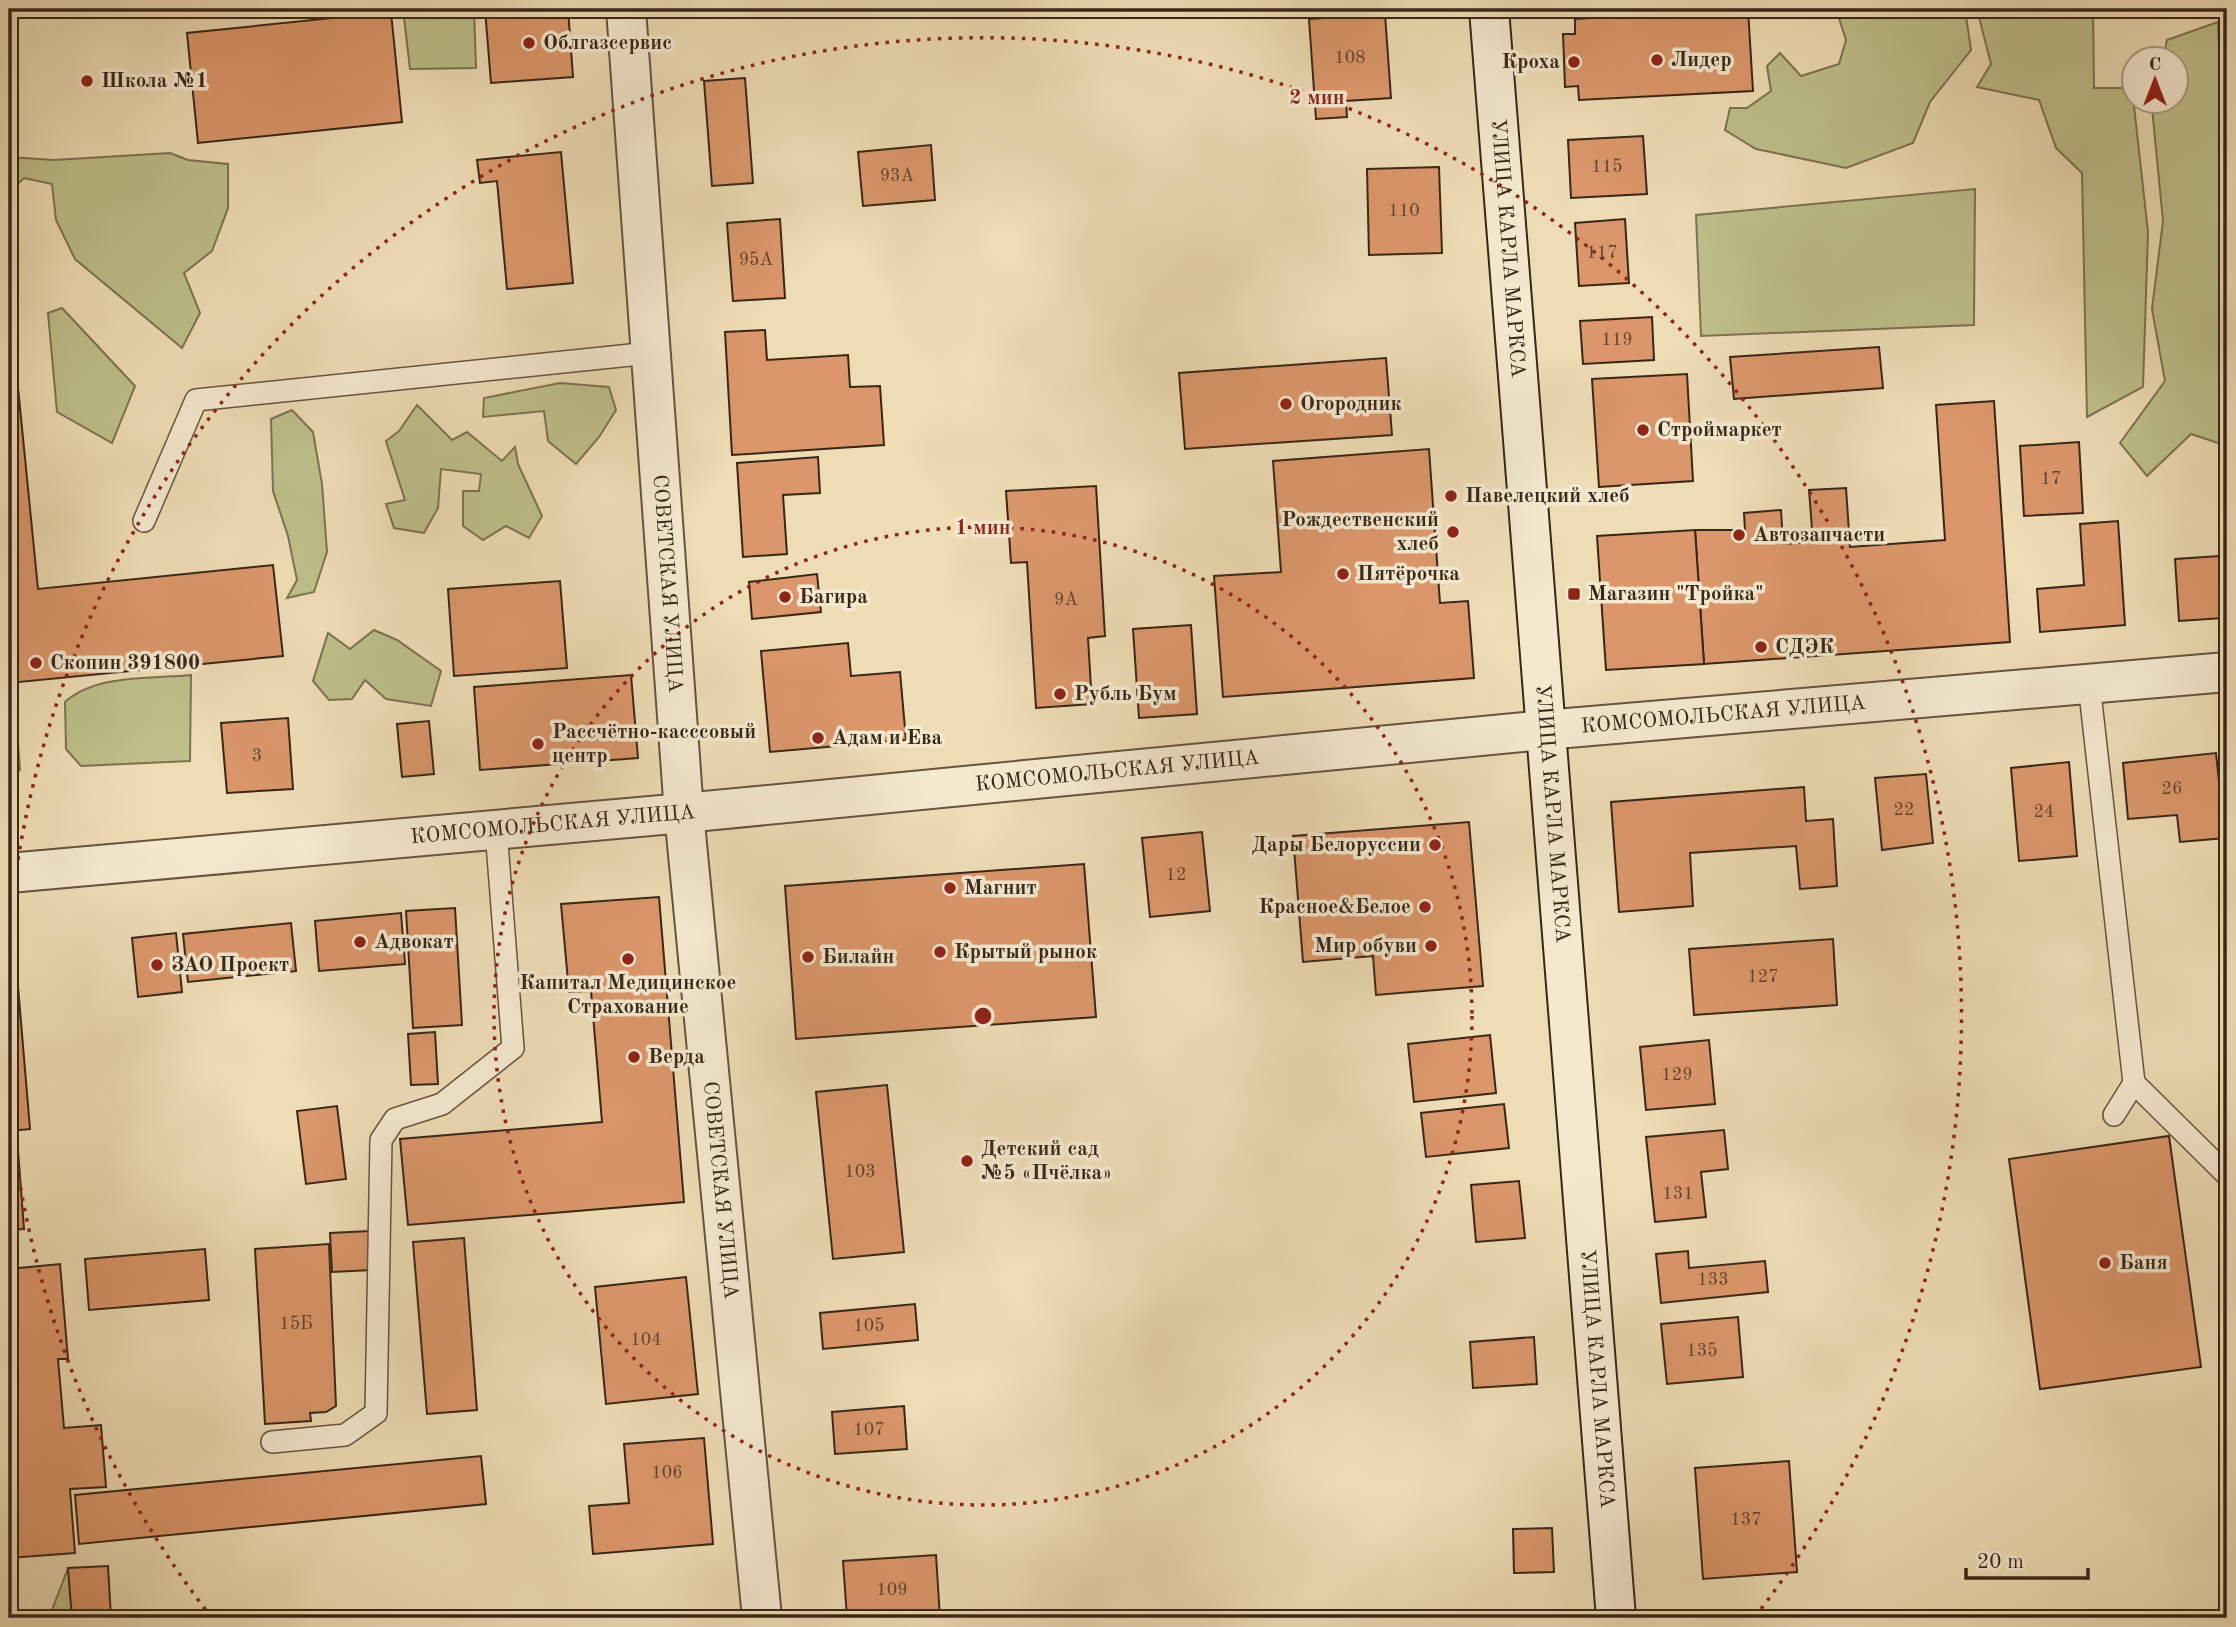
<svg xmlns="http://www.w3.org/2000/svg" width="2236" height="1627" font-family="'Old Standard TT',serif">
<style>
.green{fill:#bebf8a;stroke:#7b7351;stroke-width:2}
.building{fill:#db976b;stroke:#382718;stroke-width:2}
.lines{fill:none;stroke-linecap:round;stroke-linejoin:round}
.service-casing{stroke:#66543f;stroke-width:24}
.minor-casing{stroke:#66543f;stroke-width:42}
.tertiary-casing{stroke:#66543f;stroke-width:42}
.secondary-casing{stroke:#382718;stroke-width:42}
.service{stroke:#f4e8cf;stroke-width:21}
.minor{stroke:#f4e8cf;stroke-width:38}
.tertiary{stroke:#f4e8cf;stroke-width:38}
.secondary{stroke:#f4e8cf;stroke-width:38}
.ring{fill:none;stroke:#8f2418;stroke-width:3.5;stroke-dasharray:3.5 7}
.poi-dot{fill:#8f2418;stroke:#f4e8cf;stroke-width:2.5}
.labels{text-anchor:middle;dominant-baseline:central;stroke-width:7;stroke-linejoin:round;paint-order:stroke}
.number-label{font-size:18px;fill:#61432d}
.poi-label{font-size:21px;font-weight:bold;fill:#382718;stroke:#f4e8cf;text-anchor:start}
.street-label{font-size:21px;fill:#382718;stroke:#f4e8cf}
.centre{fill:#8f2418;stroke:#f4e8cf;stroke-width:3.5}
.ring-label{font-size:21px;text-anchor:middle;font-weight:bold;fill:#8f2418;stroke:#f4e8cf;stroke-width:7;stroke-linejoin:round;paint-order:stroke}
</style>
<rect width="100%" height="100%" fill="#eedcb5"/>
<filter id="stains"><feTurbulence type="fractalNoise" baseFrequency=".00286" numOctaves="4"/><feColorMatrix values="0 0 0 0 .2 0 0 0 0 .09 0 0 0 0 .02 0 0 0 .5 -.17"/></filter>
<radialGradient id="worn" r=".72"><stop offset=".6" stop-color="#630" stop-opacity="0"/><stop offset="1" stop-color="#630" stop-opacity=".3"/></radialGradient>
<!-- green -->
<g class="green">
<polygon points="403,9 474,9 476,68 410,69"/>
<polygon points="1836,9 1965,9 1971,50 1930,102 1913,143 1846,168 1756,149 1725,130 1730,108 1747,108 1771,91 1767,66 1780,53 1801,76 1839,64 1846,40"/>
<polygon points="1977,9 2093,9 2094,88 2132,88 2148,232 2143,387 2087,417 2082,173 2056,148 2039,100 1977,87 1991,64"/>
<polygon points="2218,22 2227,256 2227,446 2191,434 2147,476 2120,443 2165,381 2152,309 2163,221 2152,108 2154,102 2176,102 2176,60 2163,59 2167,40"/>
<polygon points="170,153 188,160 228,164 228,208 212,251 184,273 200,313 182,348 75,259 56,220 52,184 24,178 9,192 9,157 54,160"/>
<polygon points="1975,189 1974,325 1701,336 1696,215"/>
<polygon points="62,308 135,386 112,443 57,412 48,313"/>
<polygon points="560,383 609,387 616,410 599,437 576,464 548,441 544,411 483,417 484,398"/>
<polygon points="417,405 452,440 467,432 502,461 515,447 518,464 542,516 529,538 506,526 483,540 463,526 463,491 479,491 481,474 441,469 438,508 424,533 394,528 386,504 405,500 386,441 399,431"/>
<polygon points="292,410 313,432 322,484 327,552 314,592 287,598 297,580 288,536 273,491 271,419"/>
<polygon points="374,630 397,640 441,671 431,706 386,699 365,680 352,699 329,700 313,681 328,633 350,649"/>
<path d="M191,675L190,761L81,766L66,749L65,702C96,674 152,679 191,675Z"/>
<polygon points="9,699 15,700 20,770 9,777"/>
<polygon points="68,1568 72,1618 49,1618"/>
</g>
<!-- building -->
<g class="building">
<polygon points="485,9 568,9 573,77 491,83"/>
<polygon points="1748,9 1753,91 1579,100 1578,86 1565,87 1563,34 1575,34 1575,19"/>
<polygon points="391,12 402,122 198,143 187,33"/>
<polygon points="1385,14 1391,98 1346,101 1347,117 1316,119 1309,19"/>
<polygon points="745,78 753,183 712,186 704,81"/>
<polygon points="1643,136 1647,194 1571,198 1568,140"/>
<polygon points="931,145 935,200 863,206 858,152"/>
<polygon points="561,152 573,283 507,289 497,181 480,183 477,160"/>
<polygon points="1439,167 1442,253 1369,255 1367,169"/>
<polygon points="780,219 785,298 733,301 727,223"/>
<polygon points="1625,219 1629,283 1579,286 1575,223"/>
<polygon points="9,297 38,589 273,565 283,656 9,683"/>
<polygon points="1652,317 1654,360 1583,364 1580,321"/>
<polygon points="765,330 767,360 848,355 850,387 880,386 884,445 732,455 725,332"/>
<polygon points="1879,347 1883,388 1734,399 1730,357"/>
<polygon points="1386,358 1392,435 1185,449 1179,373"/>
<polygon points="1687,374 1693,481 1599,487 1592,379"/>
<polygon points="1994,401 2010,642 1704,664 1695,530 1745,530 1744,513 1781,510 1783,544 1813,542 1809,490 1846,488 1850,547 1945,540 1936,405"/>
<polygon points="2079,442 2083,513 2024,516 2020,446"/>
<polygon points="1429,449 1440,603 1468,601 1474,678 1223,697 1214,576 1281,572 1273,461"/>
<polygon points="818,457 820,493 783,495 787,554 743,557 737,463"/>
<polygon points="1096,486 1105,636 1088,638 1092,704 1036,708 1027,562 1011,563 1006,491"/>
<polygon points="2118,521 2125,625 2040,632 2037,589 2084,585 2080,524"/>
<polygon points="1695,530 1704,664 1606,670 1597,536"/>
<polygon points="2219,556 2223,618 2179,621 2175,559"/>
<polygon points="817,574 821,612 752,619 749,582"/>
<polygon points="560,581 567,668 454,676 448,589"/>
<polygon points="1191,625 1197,714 1139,718 1133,629"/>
<polygon points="848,643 851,676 900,672 906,740 770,752 761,651"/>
<polygon points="631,675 638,758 480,770 474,687"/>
<polygon points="288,718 293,789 227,793 221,723"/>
<polygon points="429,721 434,774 402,777 397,724"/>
<polygon points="2216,753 2225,838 2180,842 2177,815 2128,819 2123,763"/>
<polygon points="2069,762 2077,856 2019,861 2011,768"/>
<polygon points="1926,774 1933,843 1882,850 1875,778"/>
<polygon points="1804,787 1806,821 1833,819 1837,886 1800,889 1796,846 1690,853 1693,906 1619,912 1611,802"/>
<polygon points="1469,822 1483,986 1376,995 1373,956 1303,962 1293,836"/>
<polygon points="1202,832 1210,911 1150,917 1142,838"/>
<polygon points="1084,864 1096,1017 796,1039 785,886"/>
<polygon points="659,897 684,1202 408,1225 400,1139 602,1122 591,991 569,992 561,904"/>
<polygon points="455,908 462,1025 413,1028 406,911"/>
<polygon points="401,913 405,964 319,971 315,921"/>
<polygon points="291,923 296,971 188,982 183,934"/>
<polygon points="176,933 182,992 138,997 132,938"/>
<polygon points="1833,939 1837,1005 1694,1015 1689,949"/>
<polygon points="9,951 15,951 30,1129 9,1131"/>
<polygon points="435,1032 438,1084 411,1085 408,1034"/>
<polygon points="1490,1035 1496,1093 1414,1102 1408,1044"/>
<polygon points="1709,1040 1715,1104 1646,1110 1640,1047"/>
<polygon points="887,1085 904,1252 833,1259 816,1092"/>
<polygon points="1504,1104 1509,1148 1426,1157 1421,1113"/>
<polygon points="337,1106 346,1179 306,1184 297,1111"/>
<polygon points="1724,1130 1728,1169 1701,1172 1706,1217 1655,1222 1646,1137"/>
<polygon points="2169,1136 2201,1367 2040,1389 2009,1159"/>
<polygon points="18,1150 24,1229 9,1230 9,1151"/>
<polygon points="1519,1181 1525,1238 1476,1242 1471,1185"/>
<polygon points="370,1231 372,1270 332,1272 330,1233"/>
<polygon points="464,1238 477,1410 427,1414 413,1242"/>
<polygon points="329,1244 336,1406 326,1412 310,1413 311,1421 265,1424 255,1249"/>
<polygon points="205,1249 209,1300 89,1310 85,1259"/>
<polygon points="1688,1251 1689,1268 1765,1261 1768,1292 1661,1303 1656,1254"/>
<polygon points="60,1264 68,1359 58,1359 64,1428 101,1425 106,1487 70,1489 75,1553 9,1558 9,1269"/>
<polygon points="686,1277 698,1394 606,1404 595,1287"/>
<polygon points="915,1304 918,1340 823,1349 820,1313"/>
<polygon points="1738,1317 1743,1377 1667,1384 1661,1324"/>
<polygon points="1534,1337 1537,1384 1473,1388 1470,1342"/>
<polygon points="904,1406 907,1449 835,1454 832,1412"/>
<polygon points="704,1438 713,1544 593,1554 589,1506 629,1503 624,1444"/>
<polygon points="481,1456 486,1504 79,1544 75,1495"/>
<polygon points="1789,1461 1797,1572 1703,1579 1695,1468"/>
<polygon points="1552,1528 1554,1572 1514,1573 1513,1529"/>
<polygon points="936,1555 940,1618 847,1618 843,1561"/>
<polygon points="108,1566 111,1618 72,1618 68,1568"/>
</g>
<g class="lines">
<defs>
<g id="service">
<polyline points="144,521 196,400 650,353"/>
<polyline points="2089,684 2134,1083 2227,1175"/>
<polyline points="2114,1115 2134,1083"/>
<polyline points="272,1442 345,1435 376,1413 381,1140 395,1119 442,1104 513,1048 496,830"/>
</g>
<g id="minor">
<path id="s1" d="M1544,730L2227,672"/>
</g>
<g id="tertiary">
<path id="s2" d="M626,9L684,813L762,1618"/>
<path id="s3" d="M9,873L684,813L1544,730"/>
</g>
<g id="secondary">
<path id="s4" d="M1489,9L1616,1618"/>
</g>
</defs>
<!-- service casing -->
<use href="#service" class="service-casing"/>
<!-- minor casing -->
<use href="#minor" class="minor-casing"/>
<!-- tertiary casing -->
<use href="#tertiary" class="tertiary-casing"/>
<!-- secondary casing -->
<use href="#secondary" class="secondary-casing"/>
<!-- service -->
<use href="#service" class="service"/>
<!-- minor -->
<use href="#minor" class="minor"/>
<!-- tertiary -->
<use href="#tertiary" class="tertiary"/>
<!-- secondary -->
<use href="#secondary" class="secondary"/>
</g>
<!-- distance rings -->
<g class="ring">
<circle cx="983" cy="1016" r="489"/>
<path d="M212 1618A978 978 0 0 1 10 1110M10 922A978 978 0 1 1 1754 1618"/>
</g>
<!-- markers -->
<g class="poi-dot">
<circle cx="529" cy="43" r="7"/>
<circle cx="1657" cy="60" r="7"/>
<circle cx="1574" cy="62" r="7"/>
<circle cx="87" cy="81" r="7"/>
<circle cx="1286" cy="404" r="7"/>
<circle cx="1643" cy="430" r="7"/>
<circle cx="1451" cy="496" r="7"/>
<circle cx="1453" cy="532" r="7"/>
<circle cx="1739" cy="535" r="7"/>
<circle cx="1343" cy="574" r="7"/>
<rect x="1567" y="587" width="14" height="14" rx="3.5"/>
<circle cx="785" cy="597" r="7"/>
<circle cx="1761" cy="647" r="7"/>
<circle cx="36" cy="663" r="7"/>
<circle cx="1060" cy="694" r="7"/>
<circle cx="818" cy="738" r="7"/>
<circle cx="538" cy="744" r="7"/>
<circle cx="1435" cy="845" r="7"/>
<circle cx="950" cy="888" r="7"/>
<circle cx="1425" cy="907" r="7"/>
<circle cx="360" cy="942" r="7"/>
<circle cx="1431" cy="946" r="7"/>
<circle cx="940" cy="952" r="7"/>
<circle cx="808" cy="957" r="7"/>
<circle cx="628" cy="959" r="7"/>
<circle cx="157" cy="965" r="7"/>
<circle cx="634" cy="1057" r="7"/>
<circle cx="967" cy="1161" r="7"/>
<circle cx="2105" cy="1263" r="7"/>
</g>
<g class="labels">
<!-- number labels -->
<g class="number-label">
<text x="1350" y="58">108</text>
<text x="1607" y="167">115</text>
<text x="897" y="176">93А</text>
<text x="1404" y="211">110</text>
<text x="1602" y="253">117</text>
<text x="756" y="260">95А</text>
<text x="1617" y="340">119</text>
<text x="2051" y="479">17</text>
<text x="1066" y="600">9А</text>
<text x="257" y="756">3</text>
<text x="2172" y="789">26</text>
<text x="1904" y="810">22</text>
<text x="2044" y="812">24</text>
<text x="1176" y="875">12</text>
<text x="1763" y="977">127</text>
<text x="1677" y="1075">129</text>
<text x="860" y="1172">103</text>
<text x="1678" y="1194">131</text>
<text x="1713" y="1280">133</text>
<text x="296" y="1324">15Б</text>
<text x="869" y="1326">105</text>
<text x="646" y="1340">104</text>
<text x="1702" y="1351">135</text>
<text x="869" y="1430">107</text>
<text x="667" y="1473">106</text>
<text x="1746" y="1520">137</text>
<text x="892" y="1590">109</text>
</g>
<!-- poi labels -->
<g class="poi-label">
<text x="543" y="43">Облгазсервис</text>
<text x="1671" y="60">Лидер</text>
<text x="1560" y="62" text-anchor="end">Кроха</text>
<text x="101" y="81">Школа №1</text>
<text x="1300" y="404">Огородник</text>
<text x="1657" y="430">Строймаркет</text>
<text x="1465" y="496">Павелецкий хлеб</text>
<text x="1439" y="520" text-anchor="end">Рождественский<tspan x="1439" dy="24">хлеб</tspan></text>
<text x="1753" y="535">Автозапчасти</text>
<text x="1357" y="574">Пятёрочка</text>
<text x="1588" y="594">Магазин "Тройка"</text>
<text x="799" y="597">Багира</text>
<text x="1775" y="647">СДЭК</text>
<text x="50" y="663">Скопин 391800</text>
<text x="1074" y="694">Рубль Бум</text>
<text x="552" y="732">Рассчётно-касссовый<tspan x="552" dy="24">центр</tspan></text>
<text x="832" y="738">Адам и Ева</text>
<text x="1421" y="845" text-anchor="end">Дары Белоруссии</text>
<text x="964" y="888">Магнит</text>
<text x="1411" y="907" text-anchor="end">Красное&amp;Белое</text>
<text x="374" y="942">Адвокат</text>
<text x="1417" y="946" text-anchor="end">Мир обуви</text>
<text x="954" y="952">Крытый рынок</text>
<text x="822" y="957">Билайн</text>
<text x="171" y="965">ЗАО Проект</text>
<text x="628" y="983" text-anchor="middle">Капитал Медицинское<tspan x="628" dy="24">Страхование</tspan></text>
<text x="648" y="1057">Верда</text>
<text x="981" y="1149">Детский сад<tspan x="981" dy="24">№5 «Пчёлка»</tspan></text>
<text x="2119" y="1263">Баня</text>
</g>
<!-- street labels -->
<g class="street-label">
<text stroke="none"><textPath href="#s4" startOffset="240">УЛИЦА КАРЛА МАРКСА</textPath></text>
<text stroke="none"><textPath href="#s2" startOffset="576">СОВЕТСКАЯ УЛИЦА</textPath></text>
<text stroke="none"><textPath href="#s1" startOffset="180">КОМСОМОЛЬСКАЯ УЛИЦА</textPath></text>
<text stroke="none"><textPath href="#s3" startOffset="1113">КОМСОМОЛЬСКАЯ УЛИЦА</textPath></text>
<text stroke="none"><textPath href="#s4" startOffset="807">УЛИЦА КАРЛА МАРКСА</textPath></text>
<text stroke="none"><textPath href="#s3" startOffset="546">КОМСОМОЛЬСКАЯ УЛИЦА</textPath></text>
<text stroke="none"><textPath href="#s2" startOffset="1185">СОВЕТСКАЯ УЛИЦА</textPath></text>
<text stroke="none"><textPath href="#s4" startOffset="1374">УЛИЦА КАРЛА МАРКСА</textPath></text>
</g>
</g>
<circle cx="983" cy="1016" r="10" class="centre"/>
<g class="ring-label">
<text x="1317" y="104">2 мин</text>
<text x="983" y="534">1 мин</text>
</g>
<!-- margin -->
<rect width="2236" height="1627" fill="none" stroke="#eedcb5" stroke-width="35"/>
<rect x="10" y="10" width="2215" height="1606" fill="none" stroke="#382718" stroke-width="3.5"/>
<rect x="18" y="18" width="2201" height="1592" fill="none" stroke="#382718" stroke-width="2"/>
<!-- north arrow -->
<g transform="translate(2155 80)"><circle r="33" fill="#f4e8cf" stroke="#a99b86" stroke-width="2"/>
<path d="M0-5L12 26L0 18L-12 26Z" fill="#8f2418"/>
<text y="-10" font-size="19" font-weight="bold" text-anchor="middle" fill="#382718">С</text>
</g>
<!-- scale -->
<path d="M1966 1568v10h122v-10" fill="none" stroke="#382718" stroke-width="3.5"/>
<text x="1977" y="1568" font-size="21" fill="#382718" stroke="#f4e8cf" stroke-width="5" paint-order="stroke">20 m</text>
<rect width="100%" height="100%" filter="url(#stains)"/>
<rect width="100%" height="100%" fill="url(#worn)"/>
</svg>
